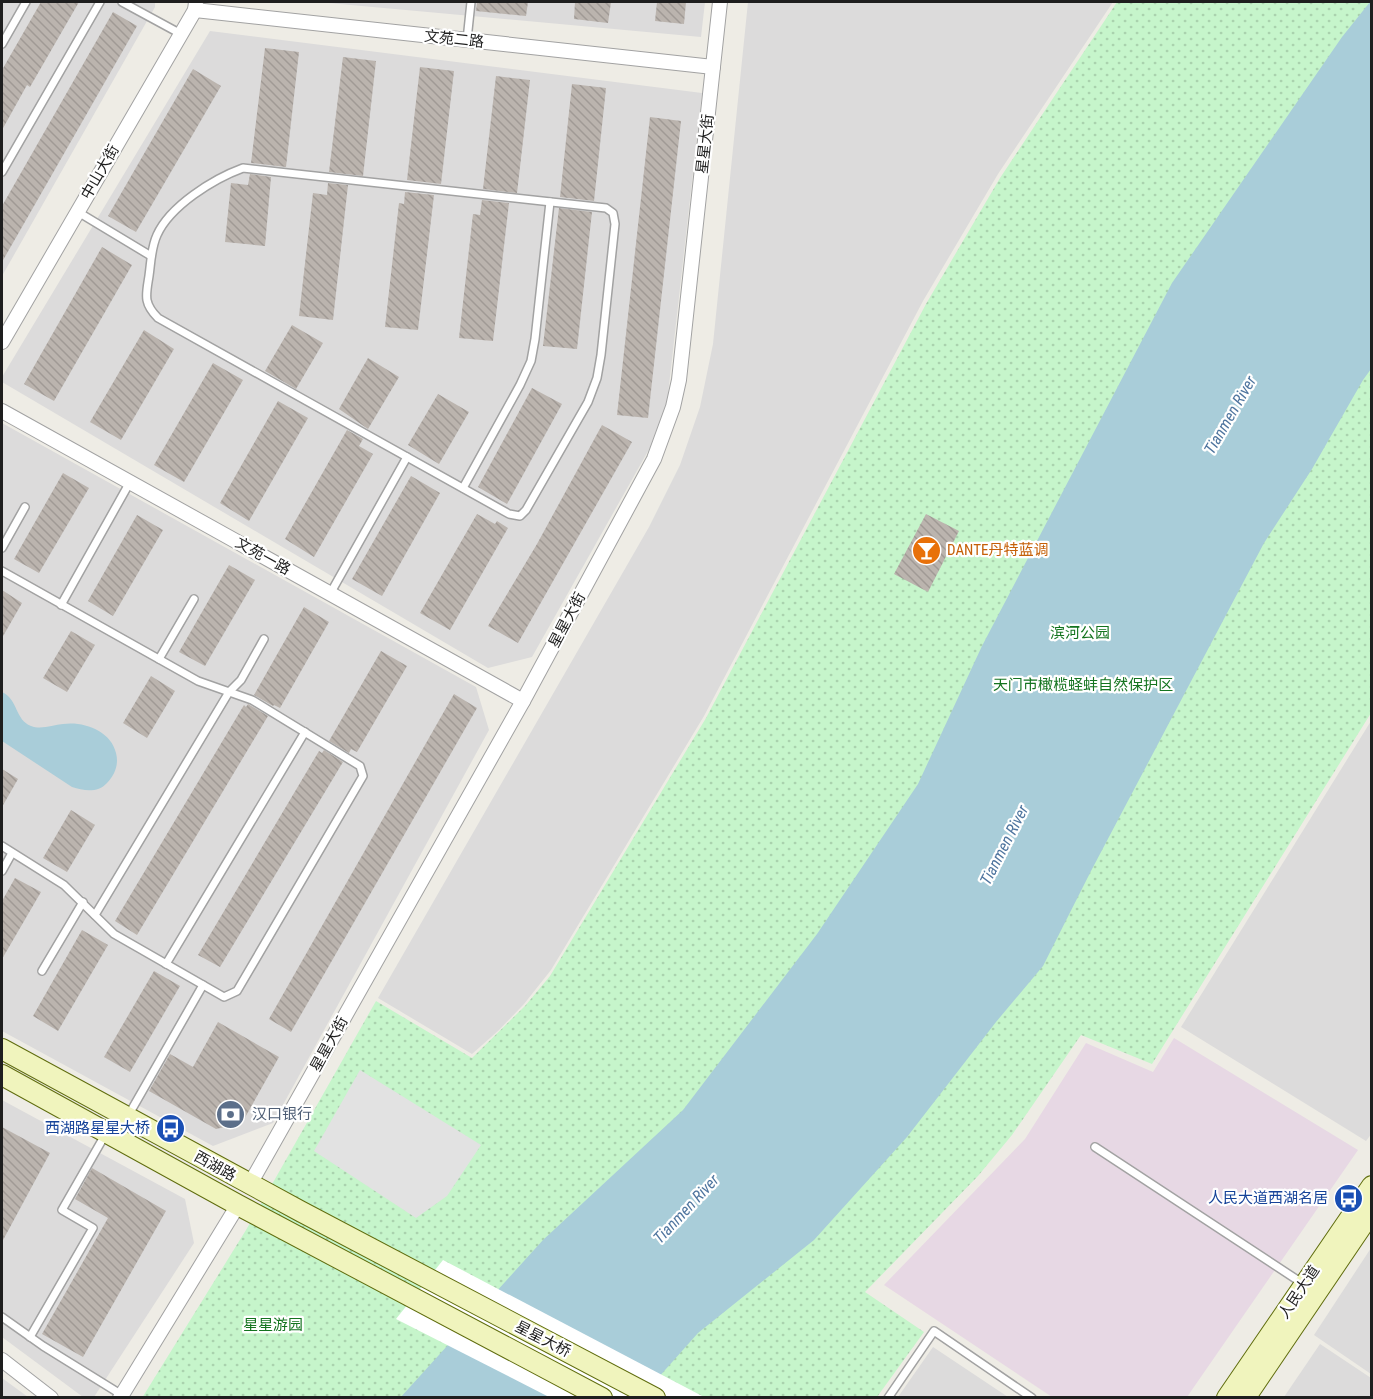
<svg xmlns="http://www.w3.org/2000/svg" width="1373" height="1399" font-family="'Roboto Condensed','Noto Sans SC',sans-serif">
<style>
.residential{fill:#dcdbdb}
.industrial{fill:#e7d8e4}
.park{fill:url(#park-dots)}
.parking{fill:#e2e2e2}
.water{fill:#a9cdd9}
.pier{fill:#fff}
.building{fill:url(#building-back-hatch)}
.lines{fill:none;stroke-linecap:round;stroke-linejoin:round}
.lane-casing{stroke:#a2a2a2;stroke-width:10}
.street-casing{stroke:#a2a2a2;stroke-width:16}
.secondary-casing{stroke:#606d0e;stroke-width:22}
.lane{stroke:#fff;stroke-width:7}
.street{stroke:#fff;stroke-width:14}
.secondary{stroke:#f0f4bd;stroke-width:20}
.labels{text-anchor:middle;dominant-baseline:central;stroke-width:4.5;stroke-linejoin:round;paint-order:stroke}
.street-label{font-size:15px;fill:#1e1e1e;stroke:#fff}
.food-label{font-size:15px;fill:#c56008;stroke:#fff;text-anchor:start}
.park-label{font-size:15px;fill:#14741f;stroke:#fff}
.service-label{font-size:15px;fill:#4e5e75;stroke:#fff;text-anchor:start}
.transit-label{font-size:15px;fill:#164399;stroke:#fff;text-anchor:end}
.water-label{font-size:16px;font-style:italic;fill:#4f759f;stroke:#fff}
</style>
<defs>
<pattern id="park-dots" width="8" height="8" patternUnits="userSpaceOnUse" patternTransform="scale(1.5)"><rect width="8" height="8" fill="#c6f5cb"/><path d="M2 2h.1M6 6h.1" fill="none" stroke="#aad2ae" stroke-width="1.8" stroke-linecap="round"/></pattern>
<pattern id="building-back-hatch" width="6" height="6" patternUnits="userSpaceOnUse" patternTransform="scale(1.5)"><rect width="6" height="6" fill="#bbb4ae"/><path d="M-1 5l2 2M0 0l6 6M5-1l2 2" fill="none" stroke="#a09a95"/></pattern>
</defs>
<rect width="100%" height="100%" fill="#eeece5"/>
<!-- residential -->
<g class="residential">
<polygon points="2,2 155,2 155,7 2,276"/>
<polygon points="318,2 705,2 701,37"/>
<polygon points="748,2 1113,2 998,174 923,301 704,716 551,970 524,1004 499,1030 472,1054 378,998 649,527 680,465 700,407 713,344"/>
<polygon points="210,31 702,93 665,421 532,657 488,668 2,382 2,377"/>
<polygon points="2,423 476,687 489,730 273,1123 213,1146 2,1031"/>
<polygon points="1371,721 1372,1133 1366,1141 1181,1027"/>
<polygon points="2,1100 185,1199 194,1243 94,1397 83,1397 2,1337"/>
<polygon points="1371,1248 1371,1374 1314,1335"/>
<polygon points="1320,1344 1371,1378 1371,1397 1284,1397"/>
<polygon points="933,1347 1008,1397 898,1397"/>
<polygon points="2,1378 28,1397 2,1397"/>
</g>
<!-- industrial -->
<polygon class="industrial" points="1174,1038 1358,1150 1187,1397 1052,1397 884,1285 1025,1139 1086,1043 1153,1072"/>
<!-- park -->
<polygon class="park" points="1117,2 1371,2 1371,713 1152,1064 1081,1035 1012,1135 978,1176 865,1292 924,1332 877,1397 142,1398 246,1230 376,1001 472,1058 525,1006 550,976 706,718 926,304 1000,178"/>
<!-- parking -->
<polygon class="parking" points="360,1070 481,1145 447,1196 416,1218 314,1151"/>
<!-- water -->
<g class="water">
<polygon points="1370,2 1371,369 1363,380 1312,469 1264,543 1091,871 1043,966 996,1022 907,1137 814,1240 698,1333 641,1397 400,1398 543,1240 683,1110 817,934 918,784 982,646 1172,283 1342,37"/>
<path d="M2,692C18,699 15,720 31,726C41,730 53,725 63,724C84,721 111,731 116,753C119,764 115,775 107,783C98,793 84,791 72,787L2,741Z"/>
</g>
<!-- pier -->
<polygon class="pier" points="443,1260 704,1397 549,1397 396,1319"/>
<!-- building -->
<g class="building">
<polygon points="41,2 79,2 30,87 27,85 2,130 2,70"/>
<polygon points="477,2 528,2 526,16 476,11"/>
<polygon points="575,2 611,2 608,23 574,19"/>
<polygon points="657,2 686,2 684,24 655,21"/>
<polygon points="113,12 137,26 2,262 2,206"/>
<polygon points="265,48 299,52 286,167 251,163"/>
<polygon points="343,57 376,61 363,176 329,172"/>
<polygon points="420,67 454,71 441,184 407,180"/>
<polygon points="193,69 221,86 136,232 108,216"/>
<polygon points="496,76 530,80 517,193 483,189"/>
<polygon points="572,84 606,88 594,201 560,197"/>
<polygon points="650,117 681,121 648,418 617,415"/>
<polygon points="250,174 271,177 265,246 225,242 231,183 248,185"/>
<polygon points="328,183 348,185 333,320 299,316 313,193 327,195"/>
<polygon points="405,192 434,195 418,330 385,327 399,203 404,204"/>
<polygon points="482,200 509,203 493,341 459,338 473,214 480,215"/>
<polygon points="559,208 592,212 577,349 543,346"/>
<polygon points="102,247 132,265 54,401 24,384"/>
<polygon points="292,325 323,343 296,389 265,371"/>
<polygon points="144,330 174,349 121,440 90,422"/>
<polygon points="368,358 399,377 368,429 339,409"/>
<polygon points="213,363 243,380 184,482 154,465"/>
<polygon points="532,388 562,404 507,504 478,487"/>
<polygon points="438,394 469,412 439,464 408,445"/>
<polygon points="278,401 308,418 249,521 220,503"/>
<polygon points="602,425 632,442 518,643 488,626 537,544"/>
<polygon points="347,430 363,439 359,446 373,454 314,557 285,539"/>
<polygon points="63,473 89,488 39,573 14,559"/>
<polygon points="411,476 440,493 382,596 352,579"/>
<polygon points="477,514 495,524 497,521 508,528 450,630 420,613"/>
<polygon points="926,514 959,531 928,592 894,574"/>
<polygon points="137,515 163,530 113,616 88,601"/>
<polygon points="229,565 255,580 205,666 179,652"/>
<polygon points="2,590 22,603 2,638"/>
<polygon points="304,607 329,622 280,708 274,705 273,706 254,695"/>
<polygon points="71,631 95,645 67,692 43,678"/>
<polygon points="381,651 407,666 357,752 351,749 349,753 329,741"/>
<polygon points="151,676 175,691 147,738 123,723"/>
<polygon points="454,694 477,708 291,1032 269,1019"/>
<polygon points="248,704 268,716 137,935 115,921 244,705 246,707"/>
<polygon points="324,750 343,762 220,967 198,955 319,751 322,753"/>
<polygon points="2,769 18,779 2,807"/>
<polygon points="71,810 95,825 67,872 43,858"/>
<polygon points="15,878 41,892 2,959 2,901"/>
<polygon points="82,930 108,945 58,1031 33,1016"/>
<polygon points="154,971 180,986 130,1072 104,1057"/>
<polygon points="218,1022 279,1057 242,1123 216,1129 149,1091 170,1054 193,1067"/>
<polygon points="2,1127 50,1153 2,1242"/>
<polygon points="92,1168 166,1211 83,1357 42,1334 108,1218 75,1199"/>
</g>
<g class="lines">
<defs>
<g id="lane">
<polyline points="122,2 181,34"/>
<polyline points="467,40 471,2"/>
<polyline points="2,44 26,2"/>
<path d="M243,168L606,208L613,213L615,224L601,355L597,378L588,402L526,510L520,516L509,514L158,318C143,303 146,295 149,276C151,262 151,248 157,235C170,206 213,179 243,168Z"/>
<polyline points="2,172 100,2"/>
<polyline points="78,212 151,256"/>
<polyline points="463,488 520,385 531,361 535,339 550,202"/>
<polyline points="2,548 25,507"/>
<polyline points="2,571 198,681 252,700 360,766 363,776 237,991 224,997 114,934 64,885 2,846"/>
<polyline points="330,594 407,457"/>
<polyline points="61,605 130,482"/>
<polyline points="159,659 194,599"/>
<polyline points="2,871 12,853"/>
<polyline points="95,915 229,692 241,680 264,639"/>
<polyline points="166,964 305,732"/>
<polyline points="42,971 83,902"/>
<polyline points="128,1116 203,985"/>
<polyline points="1095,1147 1302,1283"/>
<polyline points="2,1317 43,1346 122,1395"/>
<polyline points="30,1337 93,1228 62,1210 105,1135"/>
<polyline points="888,1398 934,1331 1032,1398"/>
</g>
<g id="street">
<polyline points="195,10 713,67"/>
<polyline points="2,342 195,10 196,2"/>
<polyline points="2,411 523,701"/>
<polyline points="250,1184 523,701 654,459 673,407 679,380 720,2"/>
<polyline points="2,1360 51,1398"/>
<polyline points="120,1398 238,1205"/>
</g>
<g id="secondary">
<polyline points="2,1049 300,1211 655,1398"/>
<polyline points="2,1075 238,1205 602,1398"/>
<polyline points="1227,1398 1372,1186"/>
<polyline points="1245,1398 1372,1211"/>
</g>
</defs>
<!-- lane casing -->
<use href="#lane" class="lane-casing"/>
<!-- street casing -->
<use href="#street" class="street-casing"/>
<!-- secondary casing -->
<use href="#secondary" class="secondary-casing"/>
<!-- lane -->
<use href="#lane" class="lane"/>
<!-- street -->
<use href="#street" class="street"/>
<!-- secondary -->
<use href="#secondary" class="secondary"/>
</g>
<!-- icons -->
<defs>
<symbol id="bar-disc" viewBox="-11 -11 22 22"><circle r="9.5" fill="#e8710a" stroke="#fff"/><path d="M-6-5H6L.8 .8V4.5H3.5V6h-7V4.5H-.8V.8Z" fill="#fff"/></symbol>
<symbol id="bank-disc" viewBox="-11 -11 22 22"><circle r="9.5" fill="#5c6f8a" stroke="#fff"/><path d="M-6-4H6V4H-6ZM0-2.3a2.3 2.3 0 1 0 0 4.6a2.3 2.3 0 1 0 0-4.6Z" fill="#fff"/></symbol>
<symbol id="bus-disc" viewBox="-11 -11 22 22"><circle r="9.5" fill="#1a4fb4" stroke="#fff"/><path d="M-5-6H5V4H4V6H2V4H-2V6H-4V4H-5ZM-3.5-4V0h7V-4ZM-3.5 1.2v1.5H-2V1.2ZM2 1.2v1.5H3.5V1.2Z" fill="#fff"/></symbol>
</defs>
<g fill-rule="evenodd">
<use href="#bar-disc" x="910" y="534" width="33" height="33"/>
<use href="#bank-disc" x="214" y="1098" width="33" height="33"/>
<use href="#bus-disc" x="154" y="1112" width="33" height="33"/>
<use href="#bus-disc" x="1332" y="1182" width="33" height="33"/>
</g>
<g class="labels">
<!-- street labels -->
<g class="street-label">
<text transform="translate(454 39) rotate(6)">文苑二路</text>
<text transform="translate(705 144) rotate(-84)">星星大街</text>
<text transform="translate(100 172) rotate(-60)">中山大街</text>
<text transform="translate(263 556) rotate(29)">文苑一路</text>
<text transform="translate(567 620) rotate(-62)">星星大街</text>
<text transform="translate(329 1044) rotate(-61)">星星大街</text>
<text transform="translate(215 1166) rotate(29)">西湖路</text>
<text transform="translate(1299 1292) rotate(-56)">人民大道</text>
<text transform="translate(543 1339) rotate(27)">星星大桥</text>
</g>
<!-- food labels -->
<g class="food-label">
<text x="947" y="550">DANTE丹特蓝调</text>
</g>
<!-- park labels -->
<g class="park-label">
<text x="1080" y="633">滨河公园</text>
<text x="1083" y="685">天门市橄榄蛏蚌自然保护区</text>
<text x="273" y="1325">星星游园</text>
</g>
<!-- service labels -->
<g class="service-label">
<text x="252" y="1114">汉口银行</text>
</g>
<!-- transit labels -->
<g class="transit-label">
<text x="150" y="1128">西湖路星星大桥</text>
<text x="1328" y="1198">人民大道西湖名居</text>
</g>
<!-- water labels -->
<g class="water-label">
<text transform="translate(1230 415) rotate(-60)">Tianmen River</text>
<text transform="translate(1004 845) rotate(-63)">Tianmen River</text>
<text transform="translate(686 1209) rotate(-47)">Tianmen River</text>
</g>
</g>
<!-- border -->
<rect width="1373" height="1399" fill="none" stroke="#1e1e1e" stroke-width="6"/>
</svg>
